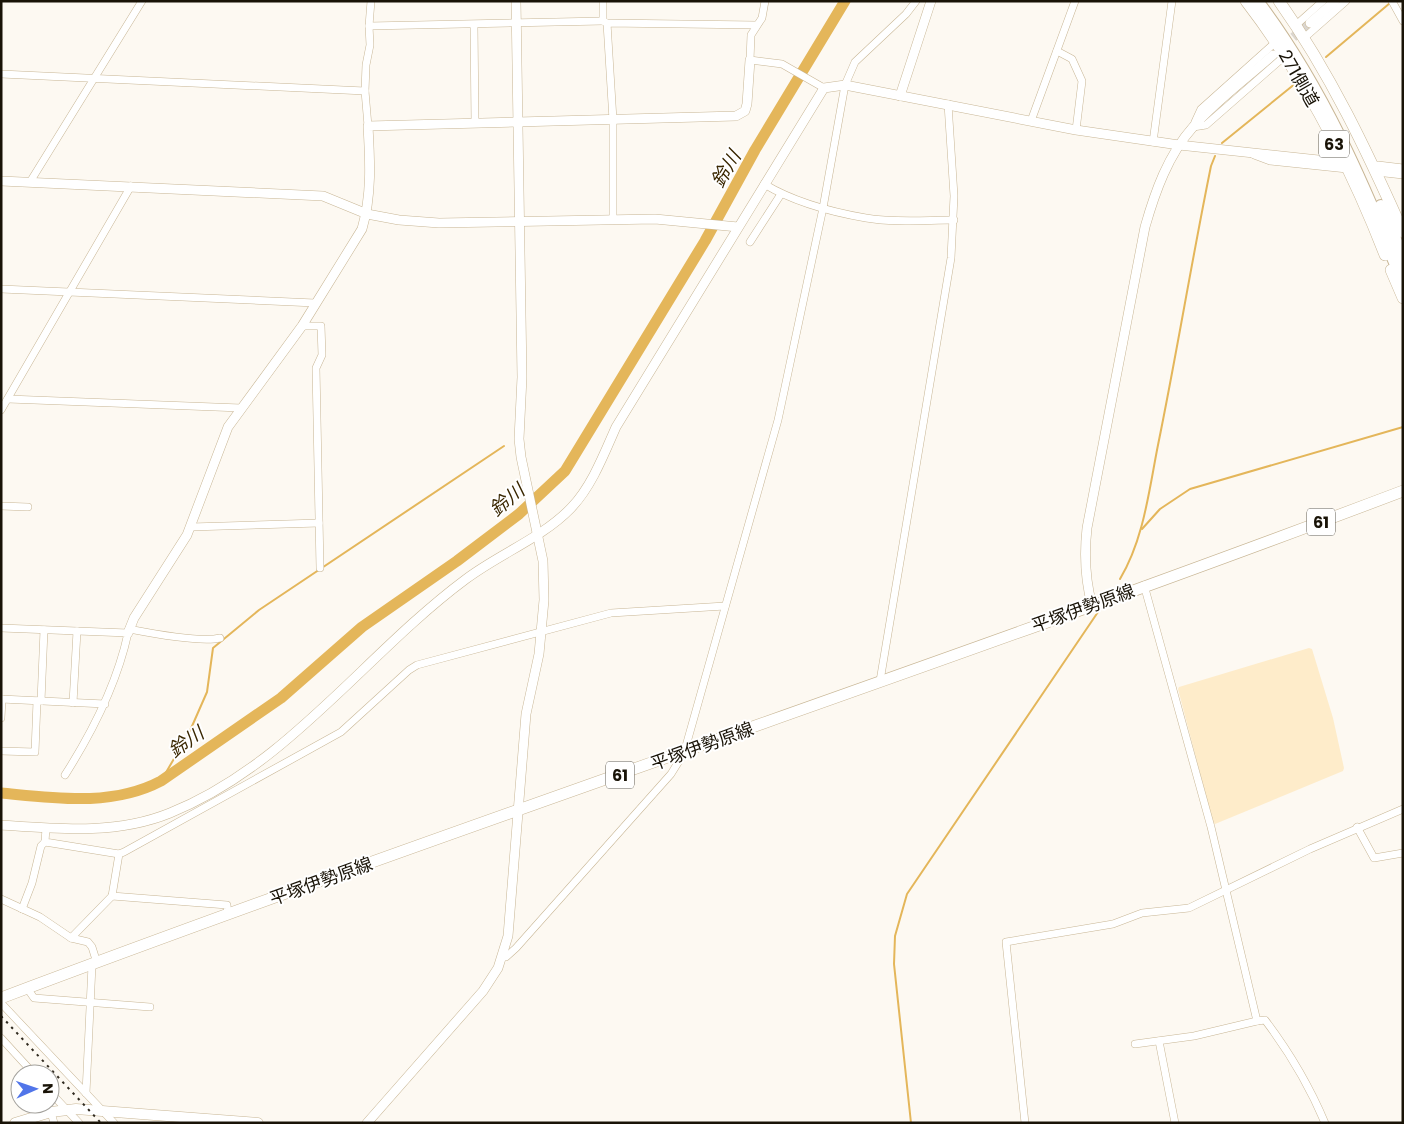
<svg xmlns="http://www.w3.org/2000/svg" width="1404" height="1124" font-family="Poppins,'Noto Sans JP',sans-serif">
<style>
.built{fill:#feecca}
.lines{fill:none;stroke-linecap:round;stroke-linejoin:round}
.stream{stroke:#e4b65a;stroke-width:2}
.river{stroke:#e4b65a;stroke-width:11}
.tertiary-tunnel{stroke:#dbd6cf;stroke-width:9;stroke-dasharray:9 4.5;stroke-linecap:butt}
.minor-casing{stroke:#c8b695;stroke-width:8}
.tertiary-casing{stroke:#c8b695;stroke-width:10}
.secondary-casing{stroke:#c8b695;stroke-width:11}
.primary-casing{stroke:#c8b695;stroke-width:12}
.motorway-casing{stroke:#c8b695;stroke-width:14}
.minor{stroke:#fff;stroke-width:7}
.tertiary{stroke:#fff;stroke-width:9}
.secondary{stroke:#fff;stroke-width:10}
.primary{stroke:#fff;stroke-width:11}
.motorway{stroke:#fff;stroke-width:12}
.rail{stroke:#312b20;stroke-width:2;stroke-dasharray:2.5 5;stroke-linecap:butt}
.labels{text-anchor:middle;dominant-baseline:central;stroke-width:4;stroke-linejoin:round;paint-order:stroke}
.shield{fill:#fff;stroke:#5e5a51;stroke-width:1}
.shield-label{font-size:16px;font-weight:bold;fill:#191307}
.street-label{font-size:18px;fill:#191307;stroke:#fff}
.water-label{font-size:19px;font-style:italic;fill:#3a2700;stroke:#fff}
</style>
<rect width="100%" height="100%" fill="#fdf9f2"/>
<!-- built -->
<polygon class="built" points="1309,648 1312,649 1333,718 1344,768 1343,771 1215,824 1213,823 1178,689 1179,687"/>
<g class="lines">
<!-- stream -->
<g class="stream">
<polyline points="1326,57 1390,3"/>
<polyline points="1222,143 1296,83"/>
<polyline points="1142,529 1160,509 1190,489 1403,427"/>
<path d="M1120,579C1144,539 1149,490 1158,445C1177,352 1192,259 1211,166L1215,156"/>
<polyline points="161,781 189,733 207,692 213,648 259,610 504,446"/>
<polyline points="911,1123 894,964 895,936 907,894 1098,612"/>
</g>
<!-- river -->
<path class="river" d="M1,793C54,798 112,807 161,781L281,698L362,627L457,561L519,514L565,471L705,241L755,150L845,1"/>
<!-- tertiary-tunnel -->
<polyline class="tertiary-tunnel" points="1283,46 1310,23"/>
<defs>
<g id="minor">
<polyline points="603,1 603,21 605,22"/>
<polyline points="765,1 762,18 751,35 750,60 782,64 824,88"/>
<polyline points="1392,1 1403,21"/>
<polyline points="474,25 475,122"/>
<polyline points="1296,25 1323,1"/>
<polyline points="369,26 371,1"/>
<polyline points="1304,38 1346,1"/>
<polyline points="1057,51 1072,59 1082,81 1076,130"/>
<polyline points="1,74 365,91"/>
<polyline points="1031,121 1075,1"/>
<polyline points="1195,122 1201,109 1277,41"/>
<polyline points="368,126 365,91 366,65 370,45 369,26 603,21"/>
<polyline points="1193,127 1206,125 1286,55"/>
<polyline points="1153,142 1172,1"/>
<polyline points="1254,155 1270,161 1347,169"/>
<polyline points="1376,172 1403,175"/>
<polyline points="30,182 142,1"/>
<path d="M764,184C794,202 831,212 866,218C894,223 926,220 954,220"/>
<polyline points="613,219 613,120 607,23 756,25"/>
<polyline points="750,242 781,194"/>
<polyline points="1,289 315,303"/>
<polyline points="302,326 321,326 322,355 316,368 320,568"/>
<polyline points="8,399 241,408"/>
<polyline points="1,410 131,186"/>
<polyline points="1,506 28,507"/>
<polyline points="191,527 319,523"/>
<path d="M1144,585L1211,827L1257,1021L1265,1020C1290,1053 1309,1085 1325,1123"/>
<path d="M1,628L128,633C117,684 93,731 65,775"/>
<path d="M129,629C150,633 200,643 220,638"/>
<polyline points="880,681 951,258 954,196 948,104"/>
<polyline points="1,699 105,704"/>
<polyline points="41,701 44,630"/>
<polyline points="73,703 77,631"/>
<polyline points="1,718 2,699"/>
<polyline points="1,751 35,752 37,701"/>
<polyline points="1357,827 1374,858 1403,853"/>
<polyline points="46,828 45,842 119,854 124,852 341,732 409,670 417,665 611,613 725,606"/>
<polyline points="112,896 227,905 228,915"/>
<polyline points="1,899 40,917 71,938 88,942 92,947 97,963"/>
<polyline points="22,909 32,883 41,846 45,842"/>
<polyline points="71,938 112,896 119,854"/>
<polyline points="502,957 506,957 516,948 671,774 684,753 778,420 823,208 845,85 855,62 906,14 916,1"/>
<polyline points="27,988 34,998 150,1007"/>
<polyline points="1,1003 114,1123"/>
<polyline points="1,1038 34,1074"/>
<polyline points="1159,1041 1175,1123"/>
<polyline points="1135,1044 1194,1036 1257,1021"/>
<polyline points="50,1092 79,1123"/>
<polyline points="86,1093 92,965"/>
<polyline points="51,1112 54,1123"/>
<polyline points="1025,1123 1006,942 1113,924 1142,913 1189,908 1310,849 1403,809"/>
</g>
<g id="tertiary">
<polyline points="1310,23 1335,1"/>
<polyline points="900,96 931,1"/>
<polyline points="1378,166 1403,169"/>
<polyline points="1,181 323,196 367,214 399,220 439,223 655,219 738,227"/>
<path d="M1092,605C1085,579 1084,555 1087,528L1145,227C1155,192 1168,155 1193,127C1216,101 1247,78 1273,55"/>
<path d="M128,633L134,618L187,535L228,427L302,326L362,229C372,195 370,160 368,126L736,116L745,111L747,104L750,60"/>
<path d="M1,825C58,829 116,835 170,813C289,765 365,654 466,579C499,554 542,538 571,508C592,486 604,454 616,427L824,88L845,85L1076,130L1179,145L1337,162"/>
<polyline points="367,1123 483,991 498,968 508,936 526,714 539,654 544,600 543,561 521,457 519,439 522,377 516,1"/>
</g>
<polyline id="secondary" points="15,1123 51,1112 76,1109 258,1123"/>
<g id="primary">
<path d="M1246,1C1305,78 1350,165 1385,255"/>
<path d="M1279,1C1330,73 1367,151 1403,232"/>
<polyline points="1391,270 1403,298"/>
<path d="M1,998C466,823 938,667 1403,491"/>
</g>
<g id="motorway">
<path d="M1257,1C1322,87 1363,183 1403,282"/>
<polyline points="1381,206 1403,258"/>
</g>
</defs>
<!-- minor casing -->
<use href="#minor" class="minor-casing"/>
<!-- tertiary casing -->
<use href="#tertiary" class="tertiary-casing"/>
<!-- secondary casing -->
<use href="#secondary" class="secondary-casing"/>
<!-- primary casing -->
<use href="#primary" class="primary-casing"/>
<!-- motorway casing -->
<use href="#motorway" class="motorway-casing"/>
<!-- minor -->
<use href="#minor" class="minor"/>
<!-- tertiary -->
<use href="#tertiary" class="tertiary"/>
<!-- secondary -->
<use href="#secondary" class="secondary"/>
<!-- primary -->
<use href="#primary" class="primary"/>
<!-- motorway -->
<use href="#motorway" class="motorway"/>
<!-- rail -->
<polyline class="rail" points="1,1016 101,1123"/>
</g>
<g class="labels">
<!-- shield labels -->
<g class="shield">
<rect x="1319" y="130.5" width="30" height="27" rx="4"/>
<rect x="1307" y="508.5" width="28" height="27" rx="4"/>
<rect x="606" y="761.5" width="28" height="27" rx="4"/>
</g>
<g class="shield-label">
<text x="1334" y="144">63</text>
<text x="1321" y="522">61</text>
<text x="620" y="775">61</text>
</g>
<!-- street labels -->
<g class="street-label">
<text transform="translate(1299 78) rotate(60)">271側道</text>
<text transform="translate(1083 608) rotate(-20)">平塚伊勢原線</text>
<text transform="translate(702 746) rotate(-20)">平塚伊勢原線</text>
<text transform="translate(321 881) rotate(-20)">平塚伊勢原線</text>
</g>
<!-- water labels -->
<g class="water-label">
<text transform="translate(726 169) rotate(-59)">鈴川</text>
<text transform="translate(507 500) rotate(-40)">鈴川</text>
<text transform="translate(186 742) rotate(-35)">鈴川</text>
</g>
</g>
<!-- border -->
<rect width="1404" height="1124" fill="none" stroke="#191307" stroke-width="5"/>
<!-- north arrow -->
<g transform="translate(35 1089) rotate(88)"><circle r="24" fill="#ffffff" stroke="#a3a19c"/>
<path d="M0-4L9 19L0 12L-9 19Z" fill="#5175e9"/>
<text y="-8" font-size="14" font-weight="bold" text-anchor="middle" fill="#191307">N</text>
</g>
</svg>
